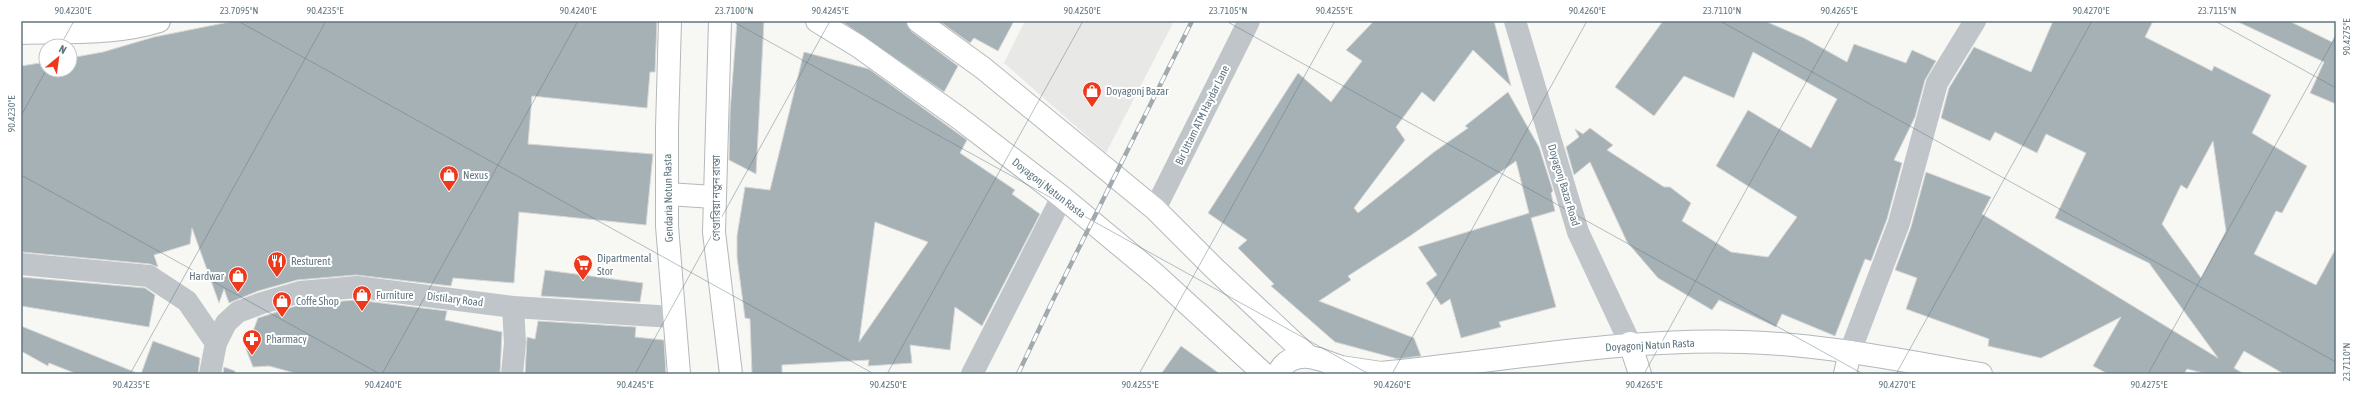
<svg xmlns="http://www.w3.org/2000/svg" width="2357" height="395" font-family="'Asap Condensed','Noto Sans Bengali',sans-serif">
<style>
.built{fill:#e8e8e7}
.building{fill:#a6b1b6;stroke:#d8d8d6;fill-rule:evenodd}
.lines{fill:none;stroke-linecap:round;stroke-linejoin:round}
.primary-casing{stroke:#b2b9bc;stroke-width:24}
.minor{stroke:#bfc5c8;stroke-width:22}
.primary{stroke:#fff;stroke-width:22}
.rail-casing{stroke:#a0a9ae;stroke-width:4.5}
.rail{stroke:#fff;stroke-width:3;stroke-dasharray:9;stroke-linecap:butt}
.ticks{fill:none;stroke:#607681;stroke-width:1;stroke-opacity:0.45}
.labels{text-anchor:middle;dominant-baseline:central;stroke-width:4;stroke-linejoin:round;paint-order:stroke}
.poi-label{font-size:11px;fill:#607681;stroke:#fff;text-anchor:start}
.street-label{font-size:11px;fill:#607681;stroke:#fff}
.neatline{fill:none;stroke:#607681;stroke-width:1.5}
.ticks-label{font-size:10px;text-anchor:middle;fill:#607681}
</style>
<rect width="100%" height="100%" fill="#f7f7f3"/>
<!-- built -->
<polygon class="built" points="1025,21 1174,21 1106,153 1004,63"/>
<!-- building -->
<g class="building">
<polygon points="234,21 657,21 655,72 650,72 647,108 532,96 528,144 653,154 646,225 519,212 514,283 453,278 451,286 356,275 297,280 258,291 229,303 224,289 219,303 192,228 190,244 154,255 158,267 150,264 21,252 21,66 46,62 46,70 70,70 70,58 103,52 154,37"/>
<polygon points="737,21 764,21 756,174 729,160 730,112"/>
<polygon points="841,21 906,21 911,31 958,66 944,92"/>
<polygon points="939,21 1014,21 998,51 974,38 970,43"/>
<polygon points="1374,21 1494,21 1511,86 1473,50 1434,102 1422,92 1396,127 1405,140 1354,208 1358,213 1434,152 1468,128 1465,126 1508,92 1539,147 1553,191 1551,193 1555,211 1531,218 1556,307 1499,322 1501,327 1461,338 1450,299 1441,305 1426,283 1437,275 1418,247 1529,213 1516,161 1410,236 1348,276 1351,280 1319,301 1414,338 1421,356 1398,359 1335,342 1271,286 1274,284 1238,248 1247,240 1208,213 1298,73 1331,102 1362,61 1346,50"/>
<polygon points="1663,21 1765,21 1804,38 1847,62 1854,44 1906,63 1912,50 1936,61 1925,80 1915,117 1894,160 1902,163 1887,219 1871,261 1865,259 1835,336 1782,314 1776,327 1719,300 1712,310 1658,278 1627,242 1590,162 1574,175 1566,147 1579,137 1575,129 1583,134 1590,128 1613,145 1607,150 1664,187 1670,187 1691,203 1682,221 1731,252 1768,257 1797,217 1716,166 1748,110 1811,148 1837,99 1753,52 1734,98 1684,76 1654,116 1615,87"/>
<path d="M2053,21H2153L2145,37L2212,71L2214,66L2271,95L2252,133L2307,166L2282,213L2276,211L2254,254L2316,285L2336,248V374H2284L2244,351L2234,368L2244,374H2207L2187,369L2184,374H2108L2093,366L2121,317L2041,358L1988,346L1989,339L1906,309L1917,278L1895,270L1911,227L1926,172L1991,197L1982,214L2218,358L2149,263L2055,218L2086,153L2046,134L2037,153L1995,132L1990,141L1941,118L1949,88L1974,47L2031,72ZM2213,141L2226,231L2201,278L2162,224L2181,185L2187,189Z"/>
<polygon points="2236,21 2289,21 2332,42 2336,33 2336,104 2310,93 2324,62"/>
<path d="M804,52L869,69L967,140L960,153L1015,190L1012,194L1040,214L982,326L955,307L950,350L910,345L912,363L868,366L869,360L782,365V374H752L750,319L745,318L737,257V236L745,187L770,190ZM875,222L928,242L859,342Z"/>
<polygon points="545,270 643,283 640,302 541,296"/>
<polygon points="21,277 145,288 155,295 149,327 21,306"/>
<polygon points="357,300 447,311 445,320 502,332 500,374 298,374 269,366 253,367 246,349 258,318 302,304"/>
<polygon points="538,321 636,327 635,337 664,340 666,374 525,374 527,337 535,339"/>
<polygon points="21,326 137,373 137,374 77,374 49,363 48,366 21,351"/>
<polygon points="153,341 200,358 198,374 141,374"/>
<polygon points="1181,346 1220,374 1161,374"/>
<polygon points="224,367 235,371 235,374 223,374"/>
</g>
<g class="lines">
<defs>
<g id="primary">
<polyline points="670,21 667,128 667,226 679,374"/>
<polyline points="720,21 714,232 731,374"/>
<polyline points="817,21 858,46 959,118 1062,197 1157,276 1264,374"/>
<polyline points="918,21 983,68 1155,209 1214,268 1308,356"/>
<path d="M21,33C67,31 115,35 159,21"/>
<polyline points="667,194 714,197"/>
<polyline points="1630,343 1640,374"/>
<path d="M1319,359L1341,367L1381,373C1502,361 1622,338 1743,342C1823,344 1903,361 1981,374"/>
<path d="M1278,374C1285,357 1303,354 1318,359"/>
<polyline points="1845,374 1850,352"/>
</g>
</defs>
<!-- primary casing -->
<use href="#primary" class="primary-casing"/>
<!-- minor -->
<g class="minor">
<polyline points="1515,21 1578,232 1630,343"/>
<polyline points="1155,209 1249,21"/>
<polyline points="21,264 149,276 187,301 216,343"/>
<polyline points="1850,352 1899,223 1937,83 1975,21"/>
<polyline points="210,374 216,343 226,323 238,312 262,303 300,292 357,287 513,307 673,317"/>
<polyline points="512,374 515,343 513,307"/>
<polyline points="972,374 1062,197"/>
</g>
<!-- primary -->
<use href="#primary" class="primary"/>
<defs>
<polyline id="rail" points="1018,374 1050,306 1192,21"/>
</defs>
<!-- rail casing -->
<use href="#rail" class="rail-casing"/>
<!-- rail -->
<use href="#rail" class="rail"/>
</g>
<!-- ticks -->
<path class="ticks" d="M238,21L874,374M732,21L1369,374M1226,21L1863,374M1720,21L2336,362M2215,21L2336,88M60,46L74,21M21,116L46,70M21,175L380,374M130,374L326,21M382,374L578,21M635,374L830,21M887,374L1083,21M1139,374L1335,21M1392,374L1587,21M1644,374L1840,21M1896,374L2092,21M2148,374L2336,36"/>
<!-- icons -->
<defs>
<symbol id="shop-pin" viewBox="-11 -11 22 30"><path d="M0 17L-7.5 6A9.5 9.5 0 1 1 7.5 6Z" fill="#ef381b" stroke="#fff"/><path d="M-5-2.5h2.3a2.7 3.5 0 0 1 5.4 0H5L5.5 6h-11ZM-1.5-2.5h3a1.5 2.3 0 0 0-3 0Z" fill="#fff"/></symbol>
<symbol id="restaurant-pin" viewBox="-11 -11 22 30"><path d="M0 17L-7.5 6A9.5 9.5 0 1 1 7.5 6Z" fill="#ef381b" stroke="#fff"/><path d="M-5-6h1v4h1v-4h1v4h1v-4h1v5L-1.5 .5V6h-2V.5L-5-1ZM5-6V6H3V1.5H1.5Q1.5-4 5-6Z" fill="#fff"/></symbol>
<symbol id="supermarket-pin" viewBox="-11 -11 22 30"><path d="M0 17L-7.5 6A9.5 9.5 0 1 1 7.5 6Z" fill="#ef381b" stroke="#fff"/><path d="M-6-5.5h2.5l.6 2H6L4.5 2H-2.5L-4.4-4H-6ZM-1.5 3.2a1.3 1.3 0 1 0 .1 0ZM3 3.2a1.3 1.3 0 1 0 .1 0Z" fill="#fff"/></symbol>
<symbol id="pharmacy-pin" viewBox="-11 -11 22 30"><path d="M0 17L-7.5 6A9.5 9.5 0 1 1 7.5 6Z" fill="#ef381b" stroke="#fff"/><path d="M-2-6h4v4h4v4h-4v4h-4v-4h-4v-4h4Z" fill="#fff"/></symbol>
</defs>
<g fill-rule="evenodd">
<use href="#shop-pin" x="1081" y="80" width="22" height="30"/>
<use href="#shop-pin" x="438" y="164" width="22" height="30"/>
<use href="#restaurant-pin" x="266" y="250" width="22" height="30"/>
<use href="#supermarket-pin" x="572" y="253" width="22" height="30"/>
<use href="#shop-pin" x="227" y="265" width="22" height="30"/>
<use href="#shop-pin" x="351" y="284" width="22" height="30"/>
<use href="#shop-pin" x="271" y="290" width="22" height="30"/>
<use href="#pharmacy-pin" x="241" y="328" width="22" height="30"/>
</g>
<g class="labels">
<!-- poi labels -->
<g class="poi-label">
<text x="1106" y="91">Doyagonj Bazar</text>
<text x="463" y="175">Nexus</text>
<text x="597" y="258">Dipartmental<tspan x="597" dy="13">Stor</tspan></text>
<text x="291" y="261">Resturent</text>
<text x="224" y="276" text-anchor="end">Hardwar</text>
<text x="376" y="295">Furniture</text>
<text x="296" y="301">Coffe Shop</text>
<text x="266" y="339">Pharmacy</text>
</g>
<!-- street labels -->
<g class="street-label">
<text transform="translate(1202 115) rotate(-64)">Bir Uttam ATM Haydar Lane</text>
<text transform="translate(1564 185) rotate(73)">Doyagonj Bazar Road</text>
<text transform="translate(1049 188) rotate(38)">Doyagonj Natun Rasta</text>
<text transform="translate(668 198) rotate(-91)">Gendaria Notun Rasta</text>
<text transform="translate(716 198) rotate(-90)">গেণ্ডারিয়া নতুন রাস্তা</text>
<text transform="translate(455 299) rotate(7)">Distilary Road</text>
<text transform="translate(1650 345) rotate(-3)">Doyagonj Natun Rasta</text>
</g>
</g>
<!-- border -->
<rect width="2357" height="395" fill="none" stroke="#ffffff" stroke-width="44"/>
<!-- north arrow -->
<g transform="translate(58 58) rotate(29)"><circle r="19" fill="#ffffff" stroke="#bfc8cd"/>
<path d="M0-3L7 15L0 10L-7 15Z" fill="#ef381b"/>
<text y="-6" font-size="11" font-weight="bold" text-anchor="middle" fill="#607681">N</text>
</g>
<rect x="22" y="22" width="2313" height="351" class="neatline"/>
<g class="ticks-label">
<text x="73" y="14">90.4230°E</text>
<text x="239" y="14">23.7095°N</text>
<text x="325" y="14">90.4235°E</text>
<text x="578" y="14">90.4240°E</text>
<text x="734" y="14">23.7100°N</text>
<text x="830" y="14">90.4245°E</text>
<text x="1082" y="14">90.4250°E</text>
<text x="1228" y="14">23.7105°N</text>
<text x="1334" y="14">90.4255°E</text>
<text x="1587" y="14">90.4260°E</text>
<text x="1722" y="14">23.7110°N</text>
<text x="1839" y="14">90.4265°E</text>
<text x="2091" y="14">90.4270°E</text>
<text x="2217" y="14">23.7115°N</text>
<text transform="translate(2346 37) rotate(-90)" y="4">90.4275°E</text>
<text transform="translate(11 114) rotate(-90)" y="4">90.4230°E</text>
<text transform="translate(2346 362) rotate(-90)" y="4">23.7110°N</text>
<text x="131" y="388">90.4235°E</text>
<text x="383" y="388">90.4240°E</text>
<text x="635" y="388">90.4245°E</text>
<text x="888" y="388">90.4250°E</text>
<text x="1140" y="388">90.4255°E</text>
<text x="1392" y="388">90.4260°E</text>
<text x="1644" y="388">90.4265°E</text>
<text x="1897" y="388">90.4270°E</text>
<text x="2149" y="388">90.4275°E</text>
</g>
</svg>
